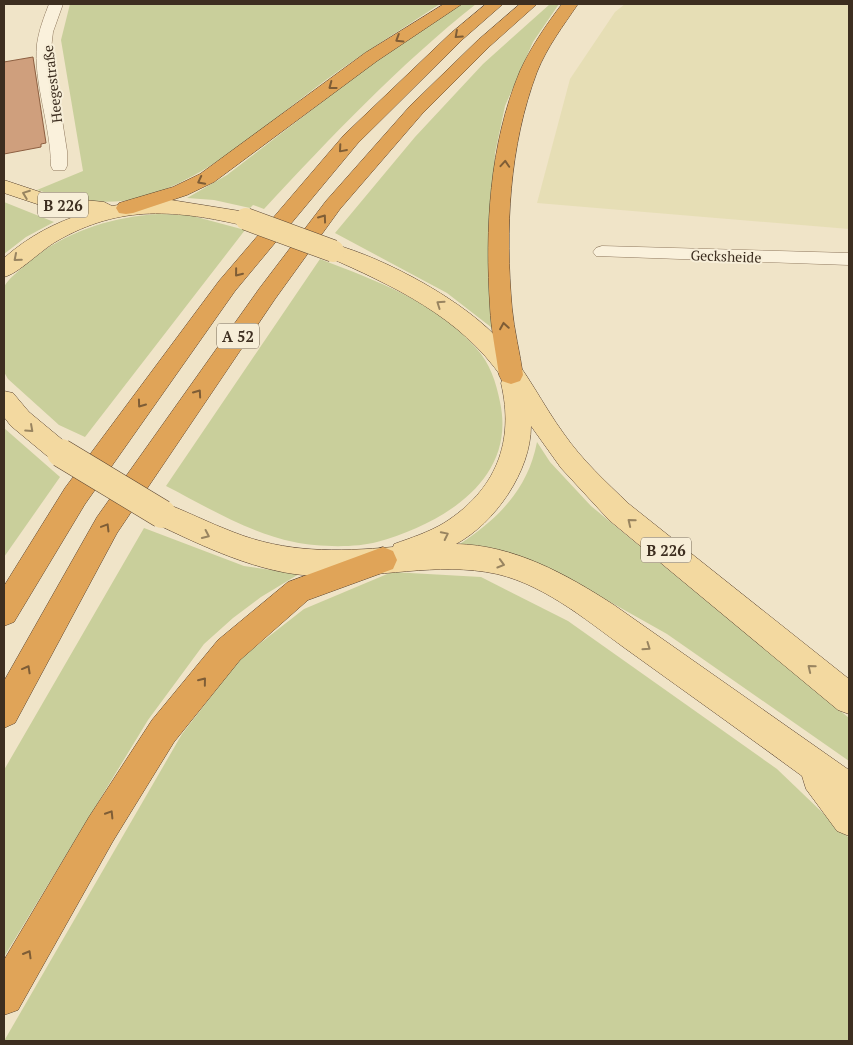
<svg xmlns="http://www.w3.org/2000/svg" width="853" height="1045" font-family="'PT Serif',serif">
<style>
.farmland{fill:#e6deb5}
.green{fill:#c9cf9b}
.building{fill:#cf9f7d;stroke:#8d5f41}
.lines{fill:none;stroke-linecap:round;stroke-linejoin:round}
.street-casing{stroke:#8d765c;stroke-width:1}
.primary-casing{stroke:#5b4430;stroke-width:1}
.highway-casing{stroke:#5b4430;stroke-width:1}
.street{fill:#faf1dc;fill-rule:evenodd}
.primary{fill:#f3d9a0;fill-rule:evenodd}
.highway{fill:#e0a458;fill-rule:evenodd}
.primary-bridge-far1-casing{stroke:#5b4430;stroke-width:23;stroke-linecap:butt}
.primary-bridge-casing{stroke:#5b4430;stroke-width:29;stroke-linecap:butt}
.primary-bridge-far1{stroke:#f3d9a0;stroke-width:22}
.primary-bridge{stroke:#f3d9a0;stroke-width:28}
.oneway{stroke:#7e5d36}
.oneway2{stroke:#988460}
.labels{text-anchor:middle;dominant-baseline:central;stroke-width:4;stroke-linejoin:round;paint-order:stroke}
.far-street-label{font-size:14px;fill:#3d2e20;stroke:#f7eed8}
.shield{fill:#f7eed8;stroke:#756857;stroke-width:1}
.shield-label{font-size:15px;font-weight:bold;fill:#3d2e20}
</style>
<rect width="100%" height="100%" fill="#f0e4c8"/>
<!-- farmland -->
<polygon class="farmland" points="625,4 849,4 849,229 537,203 570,79 615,12"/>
<!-- green -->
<g class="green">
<path d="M70,4H440C402,29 363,53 326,80C269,121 210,179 142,197C107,207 71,200 37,190L83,171L61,40Z"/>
<path d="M461,4H476C399,65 331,137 264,209L253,205L250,208L214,200L187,198L227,175L369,66Z"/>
<polygon points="550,4 559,4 533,42 505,106 495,153 490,268 496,331 447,293 335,233 415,137 483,64"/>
<polygon points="4,202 54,222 26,237 4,254"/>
<path d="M159,214L189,215L245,230L85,437L59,425L8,379L4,372C4,358 1,295 4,287C8,279 19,271 25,265C63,232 110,217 159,214Z"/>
<path d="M320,259C374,280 437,302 476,348C490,363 496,382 500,402C517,480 442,524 377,542C355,548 317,547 294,542C249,533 207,507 166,486Z"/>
<polygon points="4,428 60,477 4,557"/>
<path d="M537,442L550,462L591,506L849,718V761L667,634L580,585L460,544C499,518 528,489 537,442Z"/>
<polygon points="144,528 244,566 299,574 261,597 233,618 204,644 148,720 4,957 4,770"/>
<polygon points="392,572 481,577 568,621 777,769 849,838 849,1041 4,1041 182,734 241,658 304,609"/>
</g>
<!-- building -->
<polygon class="building" points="33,57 46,143 41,144 41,147 4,154 4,62"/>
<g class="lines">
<defs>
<g id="street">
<path d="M49,4H63L53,32L51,49L67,151V166L65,170H53L51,166C51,126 33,82 37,44C39,30 44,17 49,4Z"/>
<polygon points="602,246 849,253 849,265 596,256 593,252 596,248"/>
</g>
<g id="primary">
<path d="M4,180L55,197L104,202L112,206L148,200H171L246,212L253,214L256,219L253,224L246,226C177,210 121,204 57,241C41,250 18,274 4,277V258C28,237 55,222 86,213L52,209L4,193Z"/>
<path d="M333,244C385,258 467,302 502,343C527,371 542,404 564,434C582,460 606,482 629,504L849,679V714L838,710L609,520L561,468L531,426C531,471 495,523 456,544C514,545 566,574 614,605L849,770V836L837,831L806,789L802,776C746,735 690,695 633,654C592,625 548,586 497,574C437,561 377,579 316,576C259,574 203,546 152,522L148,514L152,506L162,502C186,511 209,523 233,532C286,553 337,552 393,547L394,544C411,538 429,532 444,523C496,490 515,442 501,383L503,379C460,316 393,286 326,256L322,251L326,246Z"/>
<polygon points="4,391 13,393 29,412 70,446 74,453 70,460 61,463 52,460 11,426 4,417"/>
</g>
<g id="highway">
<polygon points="444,4 462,4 377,61 214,182 187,195 133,213 126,214 119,213 116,208 119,203 173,187 200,174 365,53"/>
<polygon points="486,4 503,4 463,39 358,143 235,291 85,504 14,622 4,626 4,586 65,488 219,281 344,135 451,33"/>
<polygon points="520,4 537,4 490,46 422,114 340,209 275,299 117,533 15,723 4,728 4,681 97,517 259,289 326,201 410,106 478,40"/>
<path d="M562,4H578C563,26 547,47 537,72C509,146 505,229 512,308C514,330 520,353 523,375L520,381L511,384L502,381L499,375C496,352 491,330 490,307C485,229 489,145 520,71C531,47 546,25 562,4Z"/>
<polygon points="383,547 393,551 397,560 393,569 308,600 240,660 174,742 113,841 18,1010 4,1015 4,960 89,817 152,720 218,640 288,582"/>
</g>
</defs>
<!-- street casing -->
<use href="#street" class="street-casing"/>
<!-- primary casing -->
<use href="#primary" class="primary-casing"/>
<!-- highway casing -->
<use href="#highway" class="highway-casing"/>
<!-- street -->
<use href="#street" class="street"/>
<!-- primary -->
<use href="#primary" class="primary"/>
<!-- highway -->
<use href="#highway" class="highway"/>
<defs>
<polyline id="primary-bridge-far1" points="246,219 333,251"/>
<polyline id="primary-bridge" points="61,453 162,514"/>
</defs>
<!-- primary-bridge-far1 casing -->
<use href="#primary-bridge-far1" class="primary-bridge-far1-casing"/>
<!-- primary-bridge casing -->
<use href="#primary-bridge" class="primary-bridge-casing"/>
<!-- primary-bridge-far1 -->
<use href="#primary-bridge-far1" class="primary-bridge-far1"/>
<!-- primary-bridge -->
<use href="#primary-bridge" class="primary-bridge"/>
</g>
<!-- one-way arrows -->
<defs><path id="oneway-chevron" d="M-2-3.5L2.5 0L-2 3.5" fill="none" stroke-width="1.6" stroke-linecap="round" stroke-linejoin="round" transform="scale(1.25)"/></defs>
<g class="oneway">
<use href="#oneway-chevron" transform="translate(458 35) rotate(138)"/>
<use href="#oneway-chevron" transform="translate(399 39) rotate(148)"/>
<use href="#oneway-chevron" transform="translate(332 86) rotate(143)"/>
<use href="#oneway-chevron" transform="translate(342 149) rotate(131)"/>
<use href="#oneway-chevron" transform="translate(505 164) rotate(-86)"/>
<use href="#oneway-chevron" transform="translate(201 181) rotate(153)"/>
<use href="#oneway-chevron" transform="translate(323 218) rotate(-54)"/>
<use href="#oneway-chevron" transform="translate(238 273) rotate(129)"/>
<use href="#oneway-chevron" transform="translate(504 326) rotate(-99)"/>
<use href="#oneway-chevron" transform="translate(198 393) rotate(-55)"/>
<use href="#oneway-chevron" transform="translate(141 404) rotate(126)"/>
<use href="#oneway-chevron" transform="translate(106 527) rotate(-59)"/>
<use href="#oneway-chevron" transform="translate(27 669) rotate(-61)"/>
<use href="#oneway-chevron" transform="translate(203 681) rotate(-51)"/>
<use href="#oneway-chevron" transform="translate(110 814) rotate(-58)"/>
<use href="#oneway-chevron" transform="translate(28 954) rotate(-60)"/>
</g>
<g class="oneway2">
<use href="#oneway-chevron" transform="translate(26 194) rotate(-159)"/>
<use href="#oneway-chevron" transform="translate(17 258) rotate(139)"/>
<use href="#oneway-chevron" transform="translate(440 304) rotate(-145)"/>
<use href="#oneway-chevron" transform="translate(30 429) rotate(42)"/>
<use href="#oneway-chevron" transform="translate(631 522) rotate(-141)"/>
<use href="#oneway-chevron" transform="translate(206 535) rotate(25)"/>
<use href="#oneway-chevron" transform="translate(445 535) rotate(-26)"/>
<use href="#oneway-chevron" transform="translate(501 564) rotate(16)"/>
<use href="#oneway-chevron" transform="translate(647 647) rotate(35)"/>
<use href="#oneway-chevron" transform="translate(811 668) rotate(-141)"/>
</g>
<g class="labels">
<!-- far-street labels -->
<g class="far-street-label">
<text transform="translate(52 84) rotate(-97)">Heegestraße</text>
<text transform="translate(726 256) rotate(2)">Gecksheide</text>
</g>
<!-- shield labels -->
<g class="shield">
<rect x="38" y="192.5" width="50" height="25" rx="4"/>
<rect x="217" y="323.5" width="42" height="25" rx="4"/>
<rect x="641" y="537.5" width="50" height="25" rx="4"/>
</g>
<g class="shield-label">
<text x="63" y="205">B 226</text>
<text x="238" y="336">A 52</text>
<text x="666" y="550">B 226</text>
</g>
</g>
<!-- border -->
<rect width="853" height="1045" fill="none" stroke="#3d2e20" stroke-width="10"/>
</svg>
